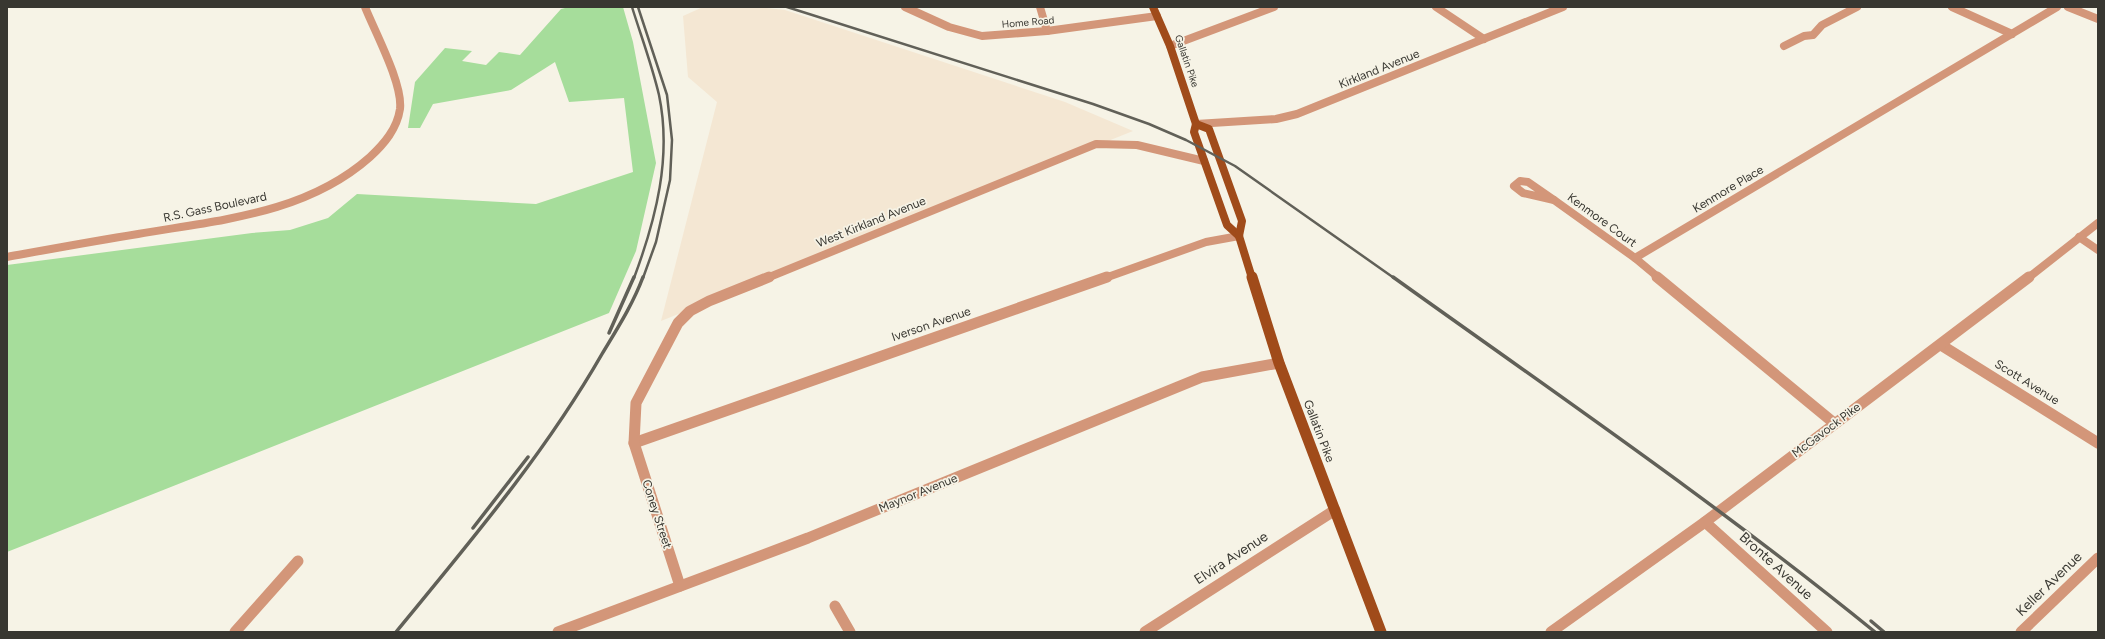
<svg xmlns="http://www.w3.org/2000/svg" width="2105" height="639" font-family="Figtree,sans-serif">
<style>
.industrial{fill:#f4e7d3}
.green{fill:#a6dd9b}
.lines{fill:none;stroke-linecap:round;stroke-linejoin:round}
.minor-far1{stroke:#d39679;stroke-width:8}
.minor{stroke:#d39679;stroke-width:11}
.major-far1{stroke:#a04b1a;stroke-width:8}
.major{stroke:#a04b1a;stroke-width:11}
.rail-far1{stroke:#616058;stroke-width:2.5}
.rail{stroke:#616058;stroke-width:3.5}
.labels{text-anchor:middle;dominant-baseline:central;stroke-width:3.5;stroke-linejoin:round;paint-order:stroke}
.far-street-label{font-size:10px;fill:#383731;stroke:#f6f3e6}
.street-label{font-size:12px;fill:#383731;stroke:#f6f3e6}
.near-street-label{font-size:14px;fill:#383731;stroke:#f6f3e6}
</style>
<rect width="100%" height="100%" fill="#f6f3e6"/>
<!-- industrial -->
<polygon class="industrial" points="703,7 758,7 785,10 1065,102 1133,131 661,321 717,102 688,77 683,16"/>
<!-- green -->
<polygon class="green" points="569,7 623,7 633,42 656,163 636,251 609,313 7,552 7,265 252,233 290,230 328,218 357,194 536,204 633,172 624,98 569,102 555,62 511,90 433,104 420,128 408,128 415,82 445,48 472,51 462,61 486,65 499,52 520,55 561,9"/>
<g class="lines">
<!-- minor-far1 -->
<g class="minor-far1">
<polyline points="905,7 949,27 982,36 1047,31 1157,16"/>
<polyline points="1040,7 1047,31"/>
<polyline points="1436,7 1484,39"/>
<polyline points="1952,7 2012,34"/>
<polyline points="2068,7 2098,19"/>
<polyline points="1170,46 1274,7"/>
<polyline points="1784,46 1804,36 1813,35 1822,25 1857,7"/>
<polyline points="1196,124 1276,119 1297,114 1563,7"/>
<polygon points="1520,181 1528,182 1554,200 1523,193 1514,186"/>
<polyline points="1554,200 1635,258 1659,278"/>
<polyline points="2079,237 2098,250"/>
<path d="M7,257C51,249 94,241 138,234C219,220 306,214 370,157C384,144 397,129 400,109C403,84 375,32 365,7"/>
<polyline points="1635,258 2057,7"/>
<polyline points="767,278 1096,144 1137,145 1204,161"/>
<polyline points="1105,278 1206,242 1239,236"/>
<polyline points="2028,278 2098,223"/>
</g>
<!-- minor -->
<g class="minor">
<polyline points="1657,277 1834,423"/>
<polyline points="1941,345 2098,443"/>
<polyline points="634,443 1107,277"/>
<polyline points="1705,522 1827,632"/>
<polyline points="680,586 634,443 636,403 678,323 690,311 709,301 769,277"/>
<polyline points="835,606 850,632"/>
<polyline points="235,632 298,561"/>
<polyline points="558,632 808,538 1202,377 1279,363"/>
<polyline points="1145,632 1335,510"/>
<polyline points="1551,632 1705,522 2029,277"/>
<polyline points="2021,632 2098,558"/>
</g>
<!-- major-far1 -->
<g class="major-far1">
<polyline points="1153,7 1170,46 1196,124 1194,132 1227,225 1239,236"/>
<polyline points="1196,124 1209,129 1242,221 1239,236 1252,278"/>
</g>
<!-- major -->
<polyline class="major" points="1252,277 1279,363 1381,632"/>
<!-- rail-far1 -->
<g class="rail-far1">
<path d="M632,7C641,36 652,65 659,95C672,157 656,219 634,278"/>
<polyline points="638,7 667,95 672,140 670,180 656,242 643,278"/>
<polyline points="787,7 1093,104 1149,124 1186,140 1235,166 1394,278"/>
</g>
<!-- rail -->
<g class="rail">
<path d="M1393,277C1555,393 1720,506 1875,632"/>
<polyline points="609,333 634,277"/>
<polyline points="473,528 528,457"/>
<polyline points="1871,621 1884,632"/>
<path d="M396,632C469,543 544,455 602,354C617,329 633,304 643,277"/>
</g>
</g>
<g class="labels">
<!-- far-street labels -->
<g class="far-street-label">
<text transform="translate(1028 22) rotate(-5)">Home Road</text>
<text transform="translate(1187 61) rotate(71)">Gallatin Pike</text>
</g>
<!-- street labels -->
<g class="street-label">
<text transform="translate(1379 69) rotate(-22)">Kirkland Avenue</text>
<text transform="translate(1728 189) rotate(-31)">Kenmore Place</text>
<text transform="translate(215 207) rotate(-12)">R.S. Gass Boulevard</text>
<text transform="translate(1602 220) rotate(36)">Kenmore Court</text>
<text transform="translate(871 222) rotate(-22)">West Kirkland Avenue</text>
<text transform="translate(931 324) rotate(-19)">Iverson Avenue</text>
<text transform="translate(2027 382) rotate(32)">Scott Avenue</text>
<text transform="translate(1826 430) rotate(-37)">McGavock Pike</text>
<text transform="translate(1319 431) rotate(69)">Gallatin Pike</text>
<text transform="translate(918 493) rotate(-22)">Maynor Avenue</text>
<text transform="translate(657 514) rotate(72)">Coney Street</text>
</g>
<!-- near-street labels -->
<g class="near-street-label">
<text transform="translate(1231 558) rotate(-33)">Elvira Avenue</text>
<text transform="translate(1776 566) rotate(42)">Bronte Avenue</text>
<text transform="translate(2049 584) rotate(-44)">Keller Avenue</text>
</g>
</g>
<!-- border -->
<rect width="2105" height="639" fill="none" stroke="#383731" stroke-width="16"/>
</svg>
